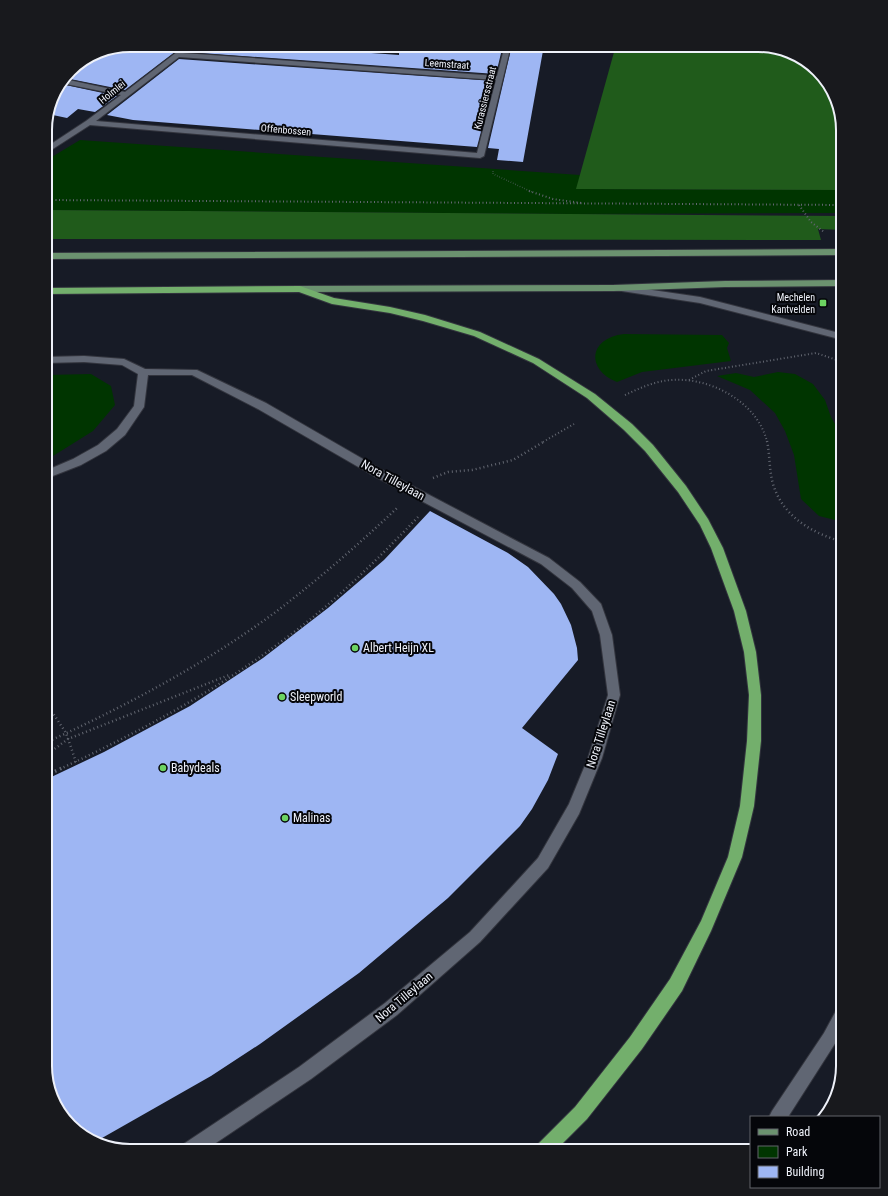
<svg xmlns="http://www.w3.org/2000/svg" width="888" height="1196" font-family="'Roboto Condensed',sans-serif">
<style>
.green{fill:#003500}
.forest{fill:#205b1b}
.building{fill:#9eb6f3}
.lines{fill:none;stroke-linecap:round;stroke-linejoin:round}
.lane-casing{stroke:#33353e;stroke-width:2}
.street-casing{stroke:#33353e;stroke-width:2}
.secondary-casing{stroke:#33353e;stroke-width:2}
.primary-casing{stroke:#33353e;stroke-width:2}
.highway-casing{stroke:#33353e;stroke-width:2}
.path-far3{stroke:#626670;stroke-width:1.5;stroke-dasharray:0.5 2;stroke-linecap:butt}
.path-far2{stroke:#626670;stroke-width:2;stroke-dasharray:1 2.5;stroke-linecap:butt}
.path-far1{stroke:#626670;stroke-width:2.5;stroke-dasharray:1 3;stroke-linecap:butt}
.path{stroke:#626670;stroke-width:3.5;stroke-dasharray:1.5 4;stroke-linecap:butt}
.lane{fill:#606673;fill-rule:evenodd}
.street{fill:#606673;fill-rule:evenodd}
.secondary{fill:#606673;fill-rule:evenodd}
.primary{fill:#6b926f;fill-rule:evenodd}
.highway{fill:#73af6c;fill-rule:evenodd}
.poi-dot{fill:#6cd362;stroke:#05060a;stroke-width:1.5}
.labels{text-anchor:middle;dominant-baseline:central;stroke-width:4;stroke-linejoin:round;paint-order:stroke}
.far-street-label{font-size:10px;fill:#eef1f9;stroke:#05060a}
.far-poi-label{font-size:10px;fill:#eef1f9;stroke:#05060a;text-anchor:end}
.street-label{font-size:12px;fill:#eef1f9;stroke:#05060a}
.poi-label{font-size:12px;fill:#eef1f9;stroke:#05060a;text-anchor:start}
.rim{fill:none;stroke:#eef1f9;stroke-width:2}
</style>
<rect width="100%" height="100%" fill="#171b26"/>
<!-- green -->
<g class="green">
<polygon points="80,140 580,175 577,189 843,190 843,213 572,214 45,210 45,161"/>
<path d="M624,334L722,335L729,343L727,348L731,361L642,372L617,382C586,370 588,338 624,334Z"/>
<polygon points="778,372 795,374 813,384 825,400 831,417 843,438 843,522 819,516 801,499 794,455 785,431 775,413 750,390 717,376 736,373 754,377"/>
<polygon points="91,374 111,386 115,405 93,431 45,461 45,375"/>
</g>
<!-- forest -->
<g class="forest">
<polygon points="616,45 763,45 800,57 831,88 843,130 843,190 576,189"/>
<polygon points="45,210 843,216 843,230 818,229 821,240 45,239"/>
</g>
<!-- building -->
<g class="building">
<polygon points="130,45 184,45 125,90 65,78 74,66 98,51"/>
<polygon points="194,45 260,45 399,55 399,45 503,45 496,74 187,52"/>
<polygon points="512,45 544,45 523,162 497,160 499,149 488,148"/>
<polygon points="179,59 494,81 477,147 133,120 107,115"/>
<polygon points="60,84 61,84 117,96 95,112 78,109 67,118 48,114 54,93"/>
<polygon points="430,511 508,553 528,567 554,594 561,604 571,625 577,648 578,660 522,728 558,754 548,780 532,809 520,826 448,898 359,973 260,1044 211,1076 95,1142 88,1139 57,1108 45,1066 45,780 104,752 190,706 263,658 328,608 384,560"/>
</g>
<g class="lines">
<defs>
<polygon id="lane" points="84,356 124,359 145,369 197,370 266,403 382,470 549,558 580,582 601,604 612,635 620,695 602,758 579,814 548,868 480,942 397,1015 311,1079 204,1151 179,1151 182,1145 299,1067 385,1003 470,932 538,858 569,804 588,758 608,695 600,635 592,611 572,588 541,564 374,476 258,409 192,375 148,375 144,407 125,435 106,451 81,465 45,479 45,471 73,459 98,445 117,429 134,406 138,374 122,365 84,362 45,363 45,357"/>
<path id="street" d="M186,45H193L183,53L497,76L505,45H511L484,156L480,158L90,125L45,154V148L86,121L121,95L61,83L64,79L125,92ZM179,57L496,80L477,153L96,121Z"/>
<g id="secondary">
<polygon points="618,285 700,297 843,334 843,340 700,303 615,290 614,288 615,286"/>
<polygon points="843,1007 843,1031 788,1117 769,1117 772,1111 824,1033 837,1009"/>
</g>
<g id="primary">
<polygon points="843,249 843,255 45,259 45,253"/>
<polygon points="843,280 843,286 725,287 614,291 300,292 296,289 300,286 614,285 725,281"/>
</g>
<polygon id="highway" points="300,286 334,298 390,307 425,315 480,332 539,359 595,394 632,424 653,445 686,486 708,519 723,548 746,611 756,652 761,695 761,741 754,806 742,857 711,931 682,991 642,1049 587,1119 555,1151 534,1151 537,1145 575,1107 630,1037 670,979 701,921 728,857 740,806 747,741 749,695 744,652 734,611 711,548 700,525 678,492 645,451 624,430 587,398 533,363 474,336 423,321 390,313 332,304 299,292 45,294 45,288"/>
</defs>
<!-- lane casing -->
<use href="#lane" class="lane-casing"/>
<!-- street casing -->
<use href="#street" class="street-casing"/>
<!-- secondary casing -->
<use href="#secondary" class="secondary-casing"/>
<!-- primary casing -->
<use href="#primary" class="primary-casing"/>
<!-- highway casing -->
<use href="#highway" class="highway-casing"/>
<!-- path-far3 -->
<polyline class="path-far3" points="493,171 493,174 532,192"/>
<!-- path-far2 -->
<g class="path-far2">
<polyline points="529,191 553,199 581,203"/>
<polyline points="45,200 843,205"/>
<polyline points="799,205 811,222 824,232"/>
<polyline points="841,355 836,375 843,396"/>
<polyline points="689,380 706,371 816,353 840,361"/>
<path d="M625,395C640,388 655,381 672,380C710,377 758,402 767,442"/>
<polyline points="543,442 574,424"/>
</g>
<!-- path-far1 -->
<g class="path-far1">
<path d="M767,441C770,455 769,470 773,484C783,517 812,533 843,542"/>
<polyline points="433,478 448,472 472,470 513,460 545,441"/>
<polyline points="45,701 66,733 76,762"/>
<path d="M45,743C126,706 205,664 277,611C319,579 359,544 397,508"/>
<polyline points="45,756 68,739 229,675"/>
<path d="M60,769C137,733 214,692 282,641C332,605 376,561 418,517"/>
</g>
<!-- path -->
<polyline class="path" points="45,776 62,768"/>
<!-- lane -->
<use href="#lane" class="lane"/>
<!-- street -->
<use href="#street" class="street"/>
<!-- secondary -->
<use href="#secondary" class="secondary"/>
<!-- primary -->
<use href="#primary" class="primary"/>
<!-- highway -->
<use href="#highway" class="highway"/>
</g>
<!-- markers -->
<g class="poi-dot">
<rect x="819" y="299" width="8" height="8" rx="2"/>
<circle cx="355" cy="648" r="4"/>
<circle cx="282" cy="697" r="4"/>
<circle cx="163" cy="768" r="4"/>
<circle cx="285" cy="818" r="4"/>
</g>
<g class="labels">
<!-- far-street labels -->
<g class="far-street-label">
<text transform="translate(447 64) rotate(4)">Leemstraat</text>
<text transform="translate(112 92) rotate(-39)">Holmlei</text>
<text transform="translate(485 98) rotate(-76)">Kurassiersstraat</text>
<text transform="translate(286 130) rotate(5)">Offenbossen</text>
</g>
<!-- far-poi labels -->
<g class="far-poi-label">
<text x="815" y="297">Mechelen<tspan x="815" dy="12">Kantvelden</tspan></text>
</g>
<!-- street labels -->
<g class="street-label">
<text transform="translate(393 480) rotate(29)">Nora Tilleylaan</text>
<text transform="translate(601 734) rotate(-72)">Nora Tilleylaan</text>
<text transform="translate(404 997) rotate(-40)">Nora Tilleylaan</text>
</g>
<!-- poi labels -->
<g class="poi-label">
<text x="363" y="648">Albert Heijn XL</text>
<text x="290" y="697">Sleepworld</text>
<text x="171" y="768">Babydeals</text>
<text x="293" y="818">Malinas</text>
</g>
</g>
<!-- crop -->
<path d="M0 0H888V1196H0ZM130 52H758A78 78 0 0 1 836 130V1066A78 78 0 0 1 758 1144H130A78 78 0 0 1 52 1066V130A78 78 0 0 1 130 52Z" fill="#18191d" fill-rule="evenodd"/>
<path class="rim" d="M130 52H758A78 78 0 0 1 836 130V1066A78 78 0 0 1 758 1144H130A78 78 0 0 1 52 1066V130A78 78 0 0 1 130 52Z"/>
<!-- legend -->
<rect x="750" y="1116" width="130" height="72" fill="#05060a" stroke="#62646a"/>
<rect x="758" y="1129" width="20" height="6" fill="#6b926f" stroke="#62646a"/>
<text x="786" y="1136" font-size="12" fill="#eef1f9">Road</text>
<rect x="758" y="1146" width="20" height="12" fill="#003500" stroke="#62646a"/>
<text x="786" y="1156" font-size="12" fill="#eef1f9">Park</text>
<rect x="758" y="1166" width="20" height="12" fill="#9eb6f3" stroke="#62646a"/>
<text x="786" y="1176" font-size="12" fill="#eef1f9">Building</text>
</svg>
